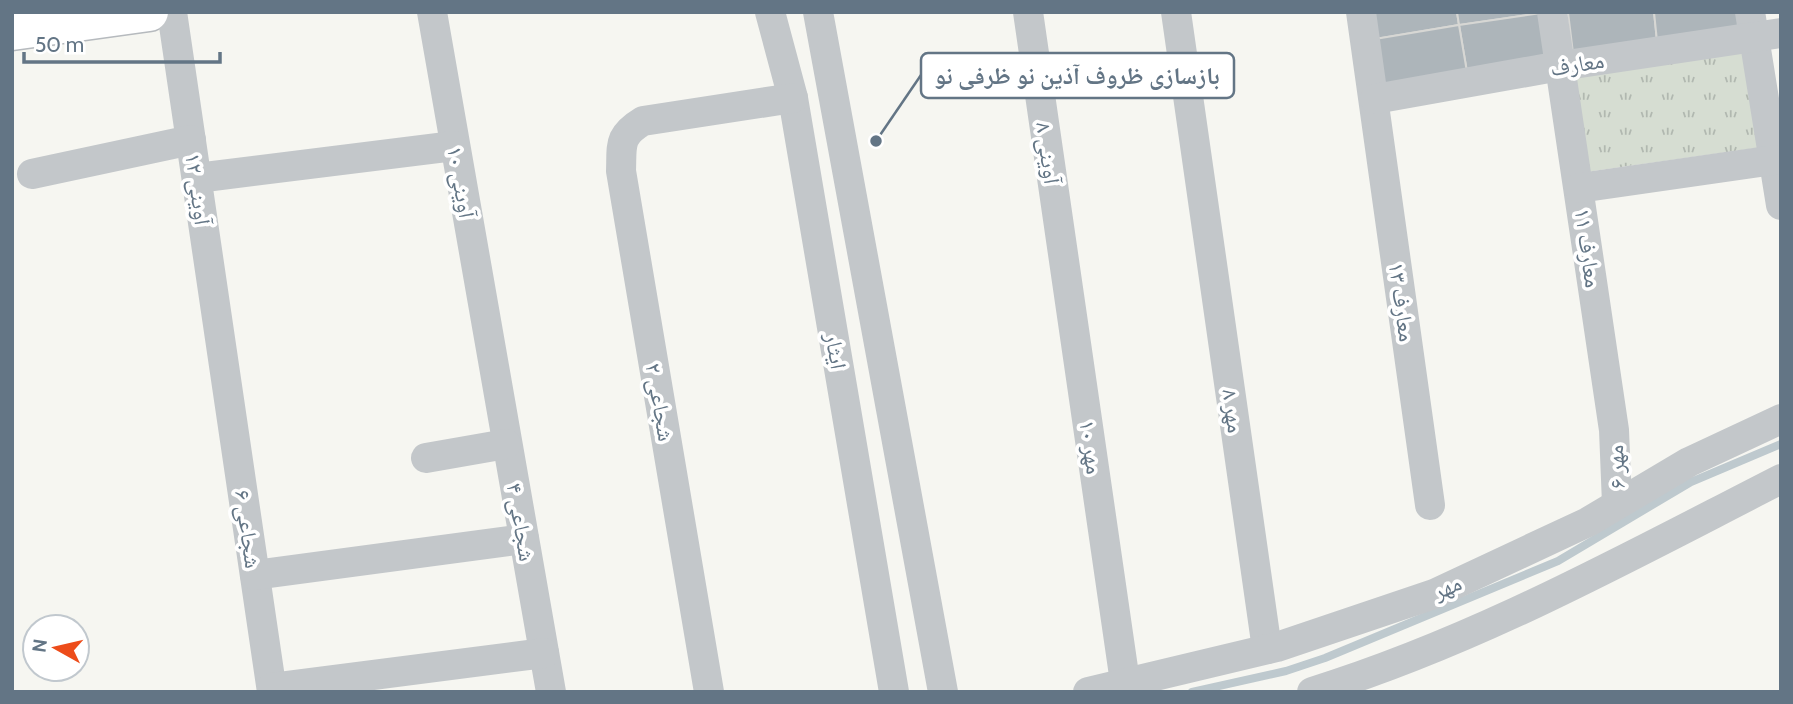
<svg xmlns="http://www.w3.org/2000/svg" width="1793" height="704" font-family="Cabin,'Noto Naskh Arabic',sans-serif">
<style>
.grass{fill:url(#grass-tufts)}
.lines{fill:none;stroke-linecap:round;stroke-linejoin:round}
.stream{stroke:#bec9ce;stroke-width:8}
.building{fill:#adb5ba;stroke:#d7d7d4;stroke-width:2}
.major-casing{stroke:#b6babe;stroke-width:41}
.minor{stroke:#c3c7ca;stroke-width:30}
.major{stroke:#fff;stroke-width:38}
.labels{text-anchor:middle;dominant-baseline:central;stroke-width:7;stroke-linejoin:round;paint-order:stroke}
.street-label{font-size:23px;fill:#637585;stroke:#fff}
.leader{fill:none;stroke:#637585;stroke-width:2.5}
.callout-dot{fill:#637585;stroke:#fff;stroke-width:2.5}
.callout{fill:#fff;stroke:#637585;stroke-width:2.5}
.callout-label{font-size:24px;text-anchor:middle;font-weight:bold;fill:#637585}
</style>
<defs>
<pattern id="grass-tufts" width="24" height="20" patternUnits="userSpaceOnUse" patternTransform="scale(1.75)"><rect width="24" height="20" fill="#d6ddd2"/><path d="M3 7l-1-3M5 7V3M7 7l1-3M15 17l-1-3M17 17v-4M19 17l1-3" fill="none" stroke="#b1b8b0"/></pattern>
</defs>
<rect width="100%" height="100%" fill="#f6f6f1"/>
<!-- grass -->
<polygon class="grass" points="1750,52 1763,147 1586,172 1573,77"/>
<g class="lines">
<!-- stream -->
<polyline class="stream" points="1192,692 1286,671 1325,658 1558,561 1691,482 1781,444"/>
</g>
<!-- building -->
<g class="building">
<polygon points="1371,12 1457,12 1459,25 1375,39"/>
<polygon points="1457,12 1541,12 1541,13 1459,25"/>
<polygon points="1568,12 1654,12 1657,41 1573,53"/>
<polygon points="1654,12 1742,12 1744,29 1657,41"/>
<polygon points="1541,13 1548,60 1467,72 1459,25"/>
<polygon points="1459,25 1467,72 1383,86 1375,39"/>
</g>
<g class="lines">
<defs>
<polyline id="major" points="12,31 149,12"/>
</defs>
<!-- major casing -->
<use href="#major" class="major-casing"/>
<!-- minor -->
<g class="minor">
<polyline points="172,12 272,692"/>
<polyline points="432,12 551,692"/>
<polyline points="770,12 793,98 894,692"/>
<polyline points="818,12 943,692"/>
<polyline points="1028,12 1125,682"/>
<polyline points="1176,12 1267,649"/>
<polyline points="1361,12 1430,505"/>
<polyline points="1552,12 1614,430 1617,504"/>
<polyline points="1750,12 1781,205"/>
<polyline points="1375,99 1560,66 1781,33"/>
<polyline points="32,174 191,140"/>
<polyline points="197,178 454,146"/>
<polyline points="1579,188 1774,160"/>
<polyline points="426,458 506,444"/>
<polyline points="255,575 524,539"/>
<polyline points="272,688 544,653"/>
<path d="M709,692L621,171C622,145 618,136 643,121L793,98"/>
<polyline points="1088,692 1277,647 1434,594 1588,522 1689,462 1781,419"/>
<path d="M1312,692C1477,641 1628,557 1781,479"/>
</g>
<!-- major -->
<use href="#major" class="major"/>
</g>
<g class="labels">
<!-- street labels -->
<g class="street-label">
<text transform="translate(1577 64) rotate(-9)">معارف</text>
<text transform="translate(1048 153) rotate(82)">۸ آوینی</text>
<text transform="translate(461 182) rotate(80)">۱۰ آوینی</text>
<text transform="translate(198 189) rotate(82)">۱۲ آوینی</text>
<text transform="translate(1588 248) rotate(82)">معارف ۱۱</text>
<text transform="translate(1402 302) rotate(82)">معارف ۱۳</text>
<text transform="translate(836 351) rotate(80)">ایثار</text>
<text transform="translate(660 402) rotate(80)">شجاعی ۲</text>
<text transform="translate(1233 411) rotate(82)">مهر ۸</text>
<text transform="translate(1091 447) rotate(82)">مهر ۱۰</text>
<text transform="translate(1616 467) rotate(-93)">مهر ۶</text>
<text transform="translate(521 522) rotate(80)">شجاعی ۴</text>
<text transform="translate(248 529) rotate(82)">شجاعی ۶</text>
<text transform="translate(1447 587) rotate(-24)">مهر</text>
</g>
</g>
<!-- callouts -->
<path class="leader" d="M876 141L921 75"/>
<circle class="callout-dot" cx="876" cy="141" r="7"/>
<rect class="callout" x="921" y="53" width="313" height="45" rx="7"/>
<g class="callout-label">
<text x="1077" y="84">بازسازی ظروف آذین نو ظرفی نو</text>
</g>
<!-- border -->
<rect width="1793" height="704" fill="none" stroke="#637585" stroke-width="28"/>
<!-- north arrow -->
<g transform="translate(56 648) rotate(278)"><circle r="33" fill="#ffffff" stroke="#c1c8ce" stroke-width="2"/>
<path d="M0-5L12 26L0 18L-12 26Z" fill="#ed4c1a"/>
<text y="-10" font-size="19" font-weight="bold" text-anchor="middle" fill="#637585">N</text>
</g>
<!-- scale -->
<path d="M24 52v10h196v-10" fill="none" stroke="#637585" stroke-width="3.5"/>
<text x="35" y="52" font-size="21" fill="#637585" stroke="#ffffff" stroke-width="5" paint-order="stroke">50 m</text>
</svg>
